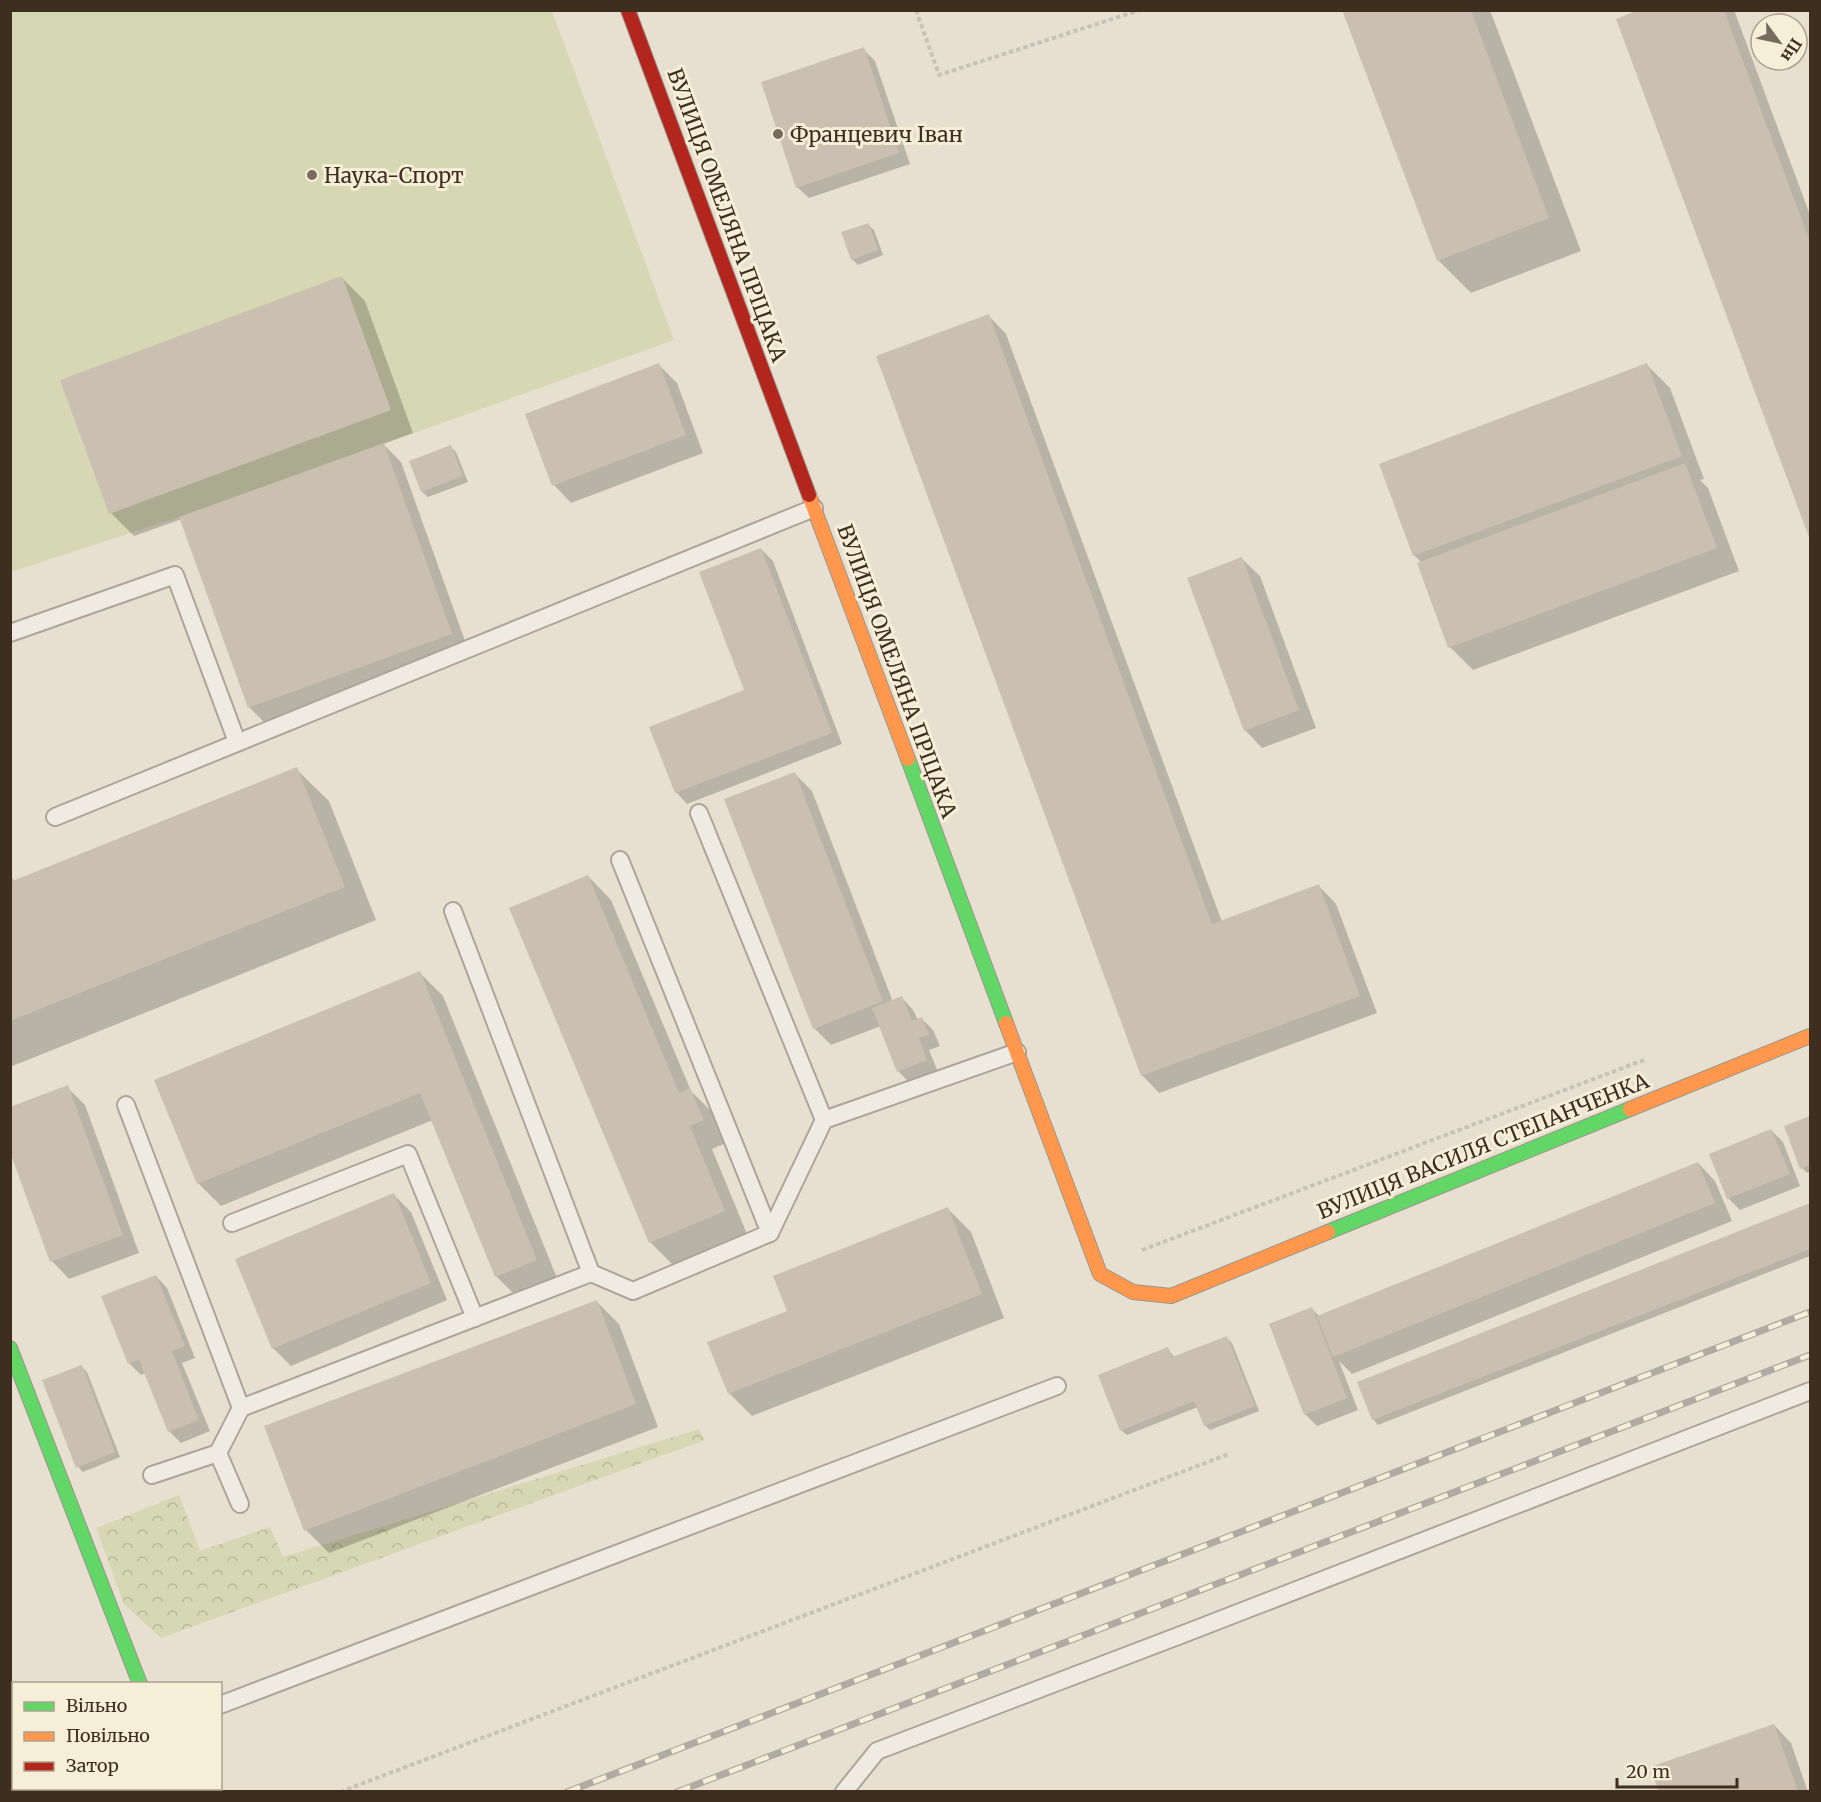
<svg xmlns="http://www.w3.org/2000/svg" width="1821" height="1802" font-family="Merriweather,serif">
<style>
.forest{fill:url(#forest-crowns)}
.pitch{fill:#d6d7b3}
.shadow{fill:#0003}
.building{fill:#cbbfb2}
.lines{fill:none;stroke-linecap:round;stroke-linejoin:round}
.lane-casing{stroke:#ada599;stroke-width:20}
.fast-casing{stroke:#9c958a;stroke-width:16}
.slow-casing{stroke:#9c958a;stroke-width:16}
.jam-casing{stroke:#9c958a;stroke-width:16}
.path{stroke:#c8c2b9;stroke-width:4;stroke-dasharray:4.5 3;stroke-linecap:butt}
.lane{stroke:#efebe3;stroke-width:16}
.fast{stroke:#63d668;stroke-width:14}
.slow{stroke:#ff974d;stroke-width:14}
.jam{stroke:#b3261e;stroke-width:14}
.rail-casing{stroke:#afaaa2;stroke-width:7}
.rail{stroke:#f7eed8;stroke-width:4.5;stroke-dasharray:14;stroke-linecap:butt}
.poi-dot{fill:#786c5e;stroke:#f7eed8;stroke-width:2}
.labels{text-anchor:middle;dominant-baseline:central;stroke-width:6;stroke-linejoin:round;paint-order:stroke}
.poi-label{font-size:21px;fill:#3d2e20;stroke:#f7eed8;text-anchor:start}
.street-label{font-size:21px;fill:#3d2e20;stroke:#f7eed8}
</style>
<defs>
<pattern id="forest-crowns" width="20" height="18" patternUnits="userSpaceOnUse" patternTransform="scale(1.5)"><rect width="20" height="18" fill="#d6d7b3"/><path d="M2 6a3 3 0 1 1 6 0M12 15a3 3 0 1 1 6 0" fill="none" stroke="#b9b99a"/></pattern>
</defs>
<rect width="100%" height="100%" fill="#e7e0d1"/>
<!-- forest -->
<polygon class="forest" points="699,1429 705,1440 161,1638 124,1604 96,1528 179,1495 200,1551 270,1527 283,1557"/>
<!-- pitch -->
<polygon class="pitch" points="10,11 552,11 674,340 179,517 11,572"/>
<!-- shadow -->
<g class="shadow">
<polygon points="1344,10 1490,10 1581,251 1471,293 1438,260"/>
<polygon points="1643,10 1734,10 1810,215 1810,536 1618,20"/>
<polygon points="863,49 875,61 910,164 809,198 797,187"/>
<polygon points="868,225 874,230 883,255 858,265 852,259"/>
<polygon points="342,278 365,301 413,433 383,444 401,462 469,652 267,725 249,707 182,519 134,536 111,513"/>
<polygon points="989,316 1006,334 1222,922 1319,886 1336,904 1377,1013 1159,1093 1142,1075"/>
<polygon points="659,365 677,383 703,453 571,503 554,485 527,415"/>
<polygon points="1647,365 1670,388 1704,479 1700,480 1708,488 1739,571 1473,670 1450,647 1422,563 1414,555"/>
<polygon points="451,447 456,452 468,482 428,497 422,492"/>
<polygon points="761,549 773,561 842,744 687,804 676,792 746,691"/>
<polygon points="1242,559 1260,576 1316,728 1262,748 1245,730"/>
<polygon points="296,769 329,801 376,920 10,1067 10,872 14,882"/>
<polygon points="794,773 812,791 893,1002 902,998 913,1010 918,1020 922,1019 933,1030 940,1046 929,1050 938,1072 910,1083 899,1072 881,1026 831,1045 814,1028"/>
<polygon points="588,876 611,900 691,1091 713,1113 726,1143 712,1149 747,1234 673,1265 650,1242"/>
<polygon points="420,973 443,996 559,1283 519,1299 496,1276 433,1120 221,1206 198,1183"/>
<polygon points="67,1087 85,1105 139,1253 69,1279 52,1261"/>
<polygon points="1810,1118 1810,1172 1807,1173 1802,1168 1786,1127"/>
<polygon points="1771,1130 1783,1142 1800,1186 1740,1210 1728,1198"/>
<polygon points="1698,1163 1715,1181 1732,1221 1352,1374 1339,1361 1358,1410 1317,1426 1305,1414 1312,1309 1319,1316"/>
<polygon points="393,1194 411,1212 447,1300 291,1366 273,1348"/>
<polygon points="1810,1205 1810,1256 1378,1425 1373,1419 1359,1383"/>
<polygon points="948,1209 971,1232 1004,1318 752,1416 729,1393 789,1311"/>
<polygon points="156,1276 167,1288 195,1358 182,1363 210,1431 181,1443 169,1431 146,1373 141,1375 129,1363"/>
<polygon points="596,1301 619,1324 658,1427 329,1553 306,1530 266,1427"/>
<polygon points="1227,1338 1232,1343 1259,1411 1210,1430 1205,1425 1198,1407 1127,1435 1121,1430 1168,1349 1175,1358"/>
<polygon points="81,1366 87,1372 120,1457 83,1472 78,1467"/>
<polygon points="1774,1725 1791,1743 1808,1792 1660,1792"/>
</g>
<!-- building -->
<g class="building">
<polygon points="1342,10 1471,10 1549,218 1437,261"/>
<polygon points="1638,10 1724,10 1810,242 1810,540 1616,19"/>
<polygon points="864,47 899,153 796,188 761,82"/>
<polygon points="869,223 878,250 851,260 841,232"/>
<polygon points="342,276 391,410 109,514 60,380"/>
<polygon points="989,314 1212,924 1319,884 1360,996 1141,1076 876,356"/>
<polygon points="659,363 686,435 552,486 525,414"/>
<polygon points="1647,363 1682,456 1413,556 1379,464"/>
<polygon points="384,443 452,634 248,708 179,517"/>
<polygon points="451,445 463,476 421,492 409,461"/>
<polygon points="1685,463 1717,548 1448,648 1417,563"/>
<polygon points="761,548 832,733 675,793 649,727 744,690 699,572"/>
<polygon points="1242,557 1299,710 1244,731 1187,578"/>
<polygon points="297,767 345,887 10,1021 10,882"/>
<polygon points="795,772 883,1001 813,1029 724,799"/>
<polygon points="588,875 679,1093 690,1088 704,1120 690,1126 725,1211 649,1243 509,908"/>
<polygon points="420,971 537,1260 495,1277 420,1093 197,1184 154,1080"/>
<polygon points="902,996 912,1021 922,1017 929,1035 919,1038 927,1060 897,1072 872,1008"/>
<polygon points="68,1085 123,1235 50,1262 10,1152 10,1107"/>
<polygon points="1810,1116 1810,1165 1800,1169 1784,1126"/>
<polygon points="1771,1129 1790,1174 1727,1199 1709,1154"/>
<polygon points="1698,1162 1715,1203 1333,1357 1317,1316"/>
<polygon points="394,1193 431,1283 272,1349 235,1259"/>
<polygon points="1810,1203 1810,1249 1372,1420 1357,1382"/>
<polygon points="948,1207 982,1294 728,1394 707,1342 787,1311 773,1276"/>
<polygon points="156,1275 185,1346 172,1351 199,1420 168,1432 139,1360 128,1364 101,1296"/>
<polygon points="597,1300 636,1404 304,1531 264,1426"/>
<polygon points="1312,1307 1347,1398 1304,1415 1269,1324"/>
<polygon points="1227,1336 1255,1406 1204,1426 1194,1401 1120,1431 1098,1375 1168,1347 1172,1357"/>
<polygon points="82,1365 115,1452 76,1468 42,1380"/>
<polygon points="1774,1724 1798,1792 1659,1792 1650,1767"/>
</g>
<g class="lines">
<defs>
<g id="lane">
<polyline points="10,633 175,575 237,742"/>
<polyline points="699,813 824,1120"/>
<polyline points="55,817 814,508"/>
<polyline points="620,860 770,1233"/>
<polyline points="126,1105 241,1408 218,1453 152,1475"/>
<polyline points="232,1223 408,1154 475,1318"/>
<polyline points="591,1273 633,1291 770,1233 824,1120 1017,1052"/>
<polyline points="241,1408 591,1273 453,911"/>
<polyline points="218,1453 240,1504"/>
<polyline points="220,1705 1057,1386"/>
<polyline points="10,1785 14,1784"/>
<polyline points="844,1792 877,1751 1186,1633 1810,1391"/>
</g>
<g id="fast">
<polyline points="908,759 1006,1023"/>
<polyline points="1328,1232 1630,1109"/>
<polyline points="10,1348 140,1684"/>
</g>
<g id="slow">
<polyline points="809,495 908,759"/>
<polyline points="1006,1023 1100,1274 1133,1292 1171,1296 1328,1232"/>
<polyline points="1630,1109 1810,1036"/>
</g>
<polyline id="jam" points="628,10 809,495"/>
</defs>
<!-- lane casing -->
<use href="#lane" class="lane-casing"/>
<!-- fast casing -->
<use href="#fast" class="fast-casing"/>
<!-- slow casing -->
<use href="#slow" class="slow-casing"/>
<!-- jam casing -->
<use href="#jam" class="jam-casing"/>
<!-- path -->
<g class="path">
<polyline points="916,10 939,75 1140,10"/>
<polyline points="1142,1250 1644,1060"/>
<polyline points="340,1792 1229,1454"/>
</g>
<!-- lane -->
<use href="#lane" class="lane"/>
<!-- fast -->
<use href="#fast" class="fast"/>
<!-- slow -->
<use href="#slow" class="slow"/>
<!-- jam -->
<use href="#jam" class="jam"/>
<defs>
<g id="rail">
<polyline points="567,1792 1810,1312"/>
<polyline points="677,1792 1810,1355"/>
</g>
</defs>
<!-- rail casing -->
<use href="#rail" class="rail-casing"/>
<!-- rail -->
<use href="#rail" class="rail"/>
</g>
<!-- markers -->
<g class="poi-dot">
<circle cx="778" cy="134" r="6"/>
<circle cx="312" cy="175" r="6"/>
</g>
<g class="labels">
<!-- poi labels -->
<g class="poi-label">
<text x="790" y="134">Францевич Іван</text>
<text x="324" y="175">Наука-Спорт</text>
</g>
<!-- street labels -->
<g class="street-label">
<text transform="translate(727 215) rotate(70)">ВУЛИЦЯ ОМЕЛЯНА ПРІЦАКА</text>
<text transform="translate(897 671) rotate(70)">ВУЛИЦЯ ОМЕЛЯНА ПРІЦАКА</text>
<text transform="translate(1483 1146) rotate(-22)">ВУЛИЦЯ ВАСИЛЯ СТЕПАНЧЕНКА</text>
</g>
</g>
<!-- border -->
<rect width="1821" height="1802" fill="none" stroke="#3d2e20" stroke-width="24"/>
<!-- legend -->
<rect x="12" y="1682" width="210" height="108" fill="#f7eed8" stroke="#ada18e" stroke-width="1.5"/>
<rect x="24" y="1702" width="30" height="9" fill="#63d668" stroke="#ada18e" stroke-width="1.5"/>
<text x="66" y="1712" font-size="18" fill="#3d2e20">Вільно</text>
<rect x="24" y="1732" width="30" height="9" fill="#ff974d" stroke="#ada18e" stroke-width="1.5"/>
<text x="66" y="1742" font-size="18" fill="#3d2e20">Повільно</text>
<rect x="24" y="1762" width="30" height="9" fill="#b3261e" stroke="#ada18e" stroke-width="1.5"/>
<text x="66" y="1772" font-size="18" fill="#3d2e20">Затор</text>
<!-- north arrow -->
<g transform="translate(1779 42) rotate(123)"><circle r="28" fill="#f7eed8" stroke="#ada18e" stroke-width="1.5"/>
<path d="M0-4.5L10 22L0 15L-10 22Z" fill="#786c5e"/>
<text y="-9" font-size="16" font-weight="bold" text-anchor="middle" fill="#3d2e20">Пн</text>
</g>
<!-- scale -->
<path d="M1617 1778v9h120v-9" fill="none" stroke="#3d2e20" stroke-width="3"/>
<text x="1626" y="1778" font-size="18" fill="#3d2e20" stroke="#f7eed8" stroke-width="4.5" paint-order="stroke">20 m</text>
</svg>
